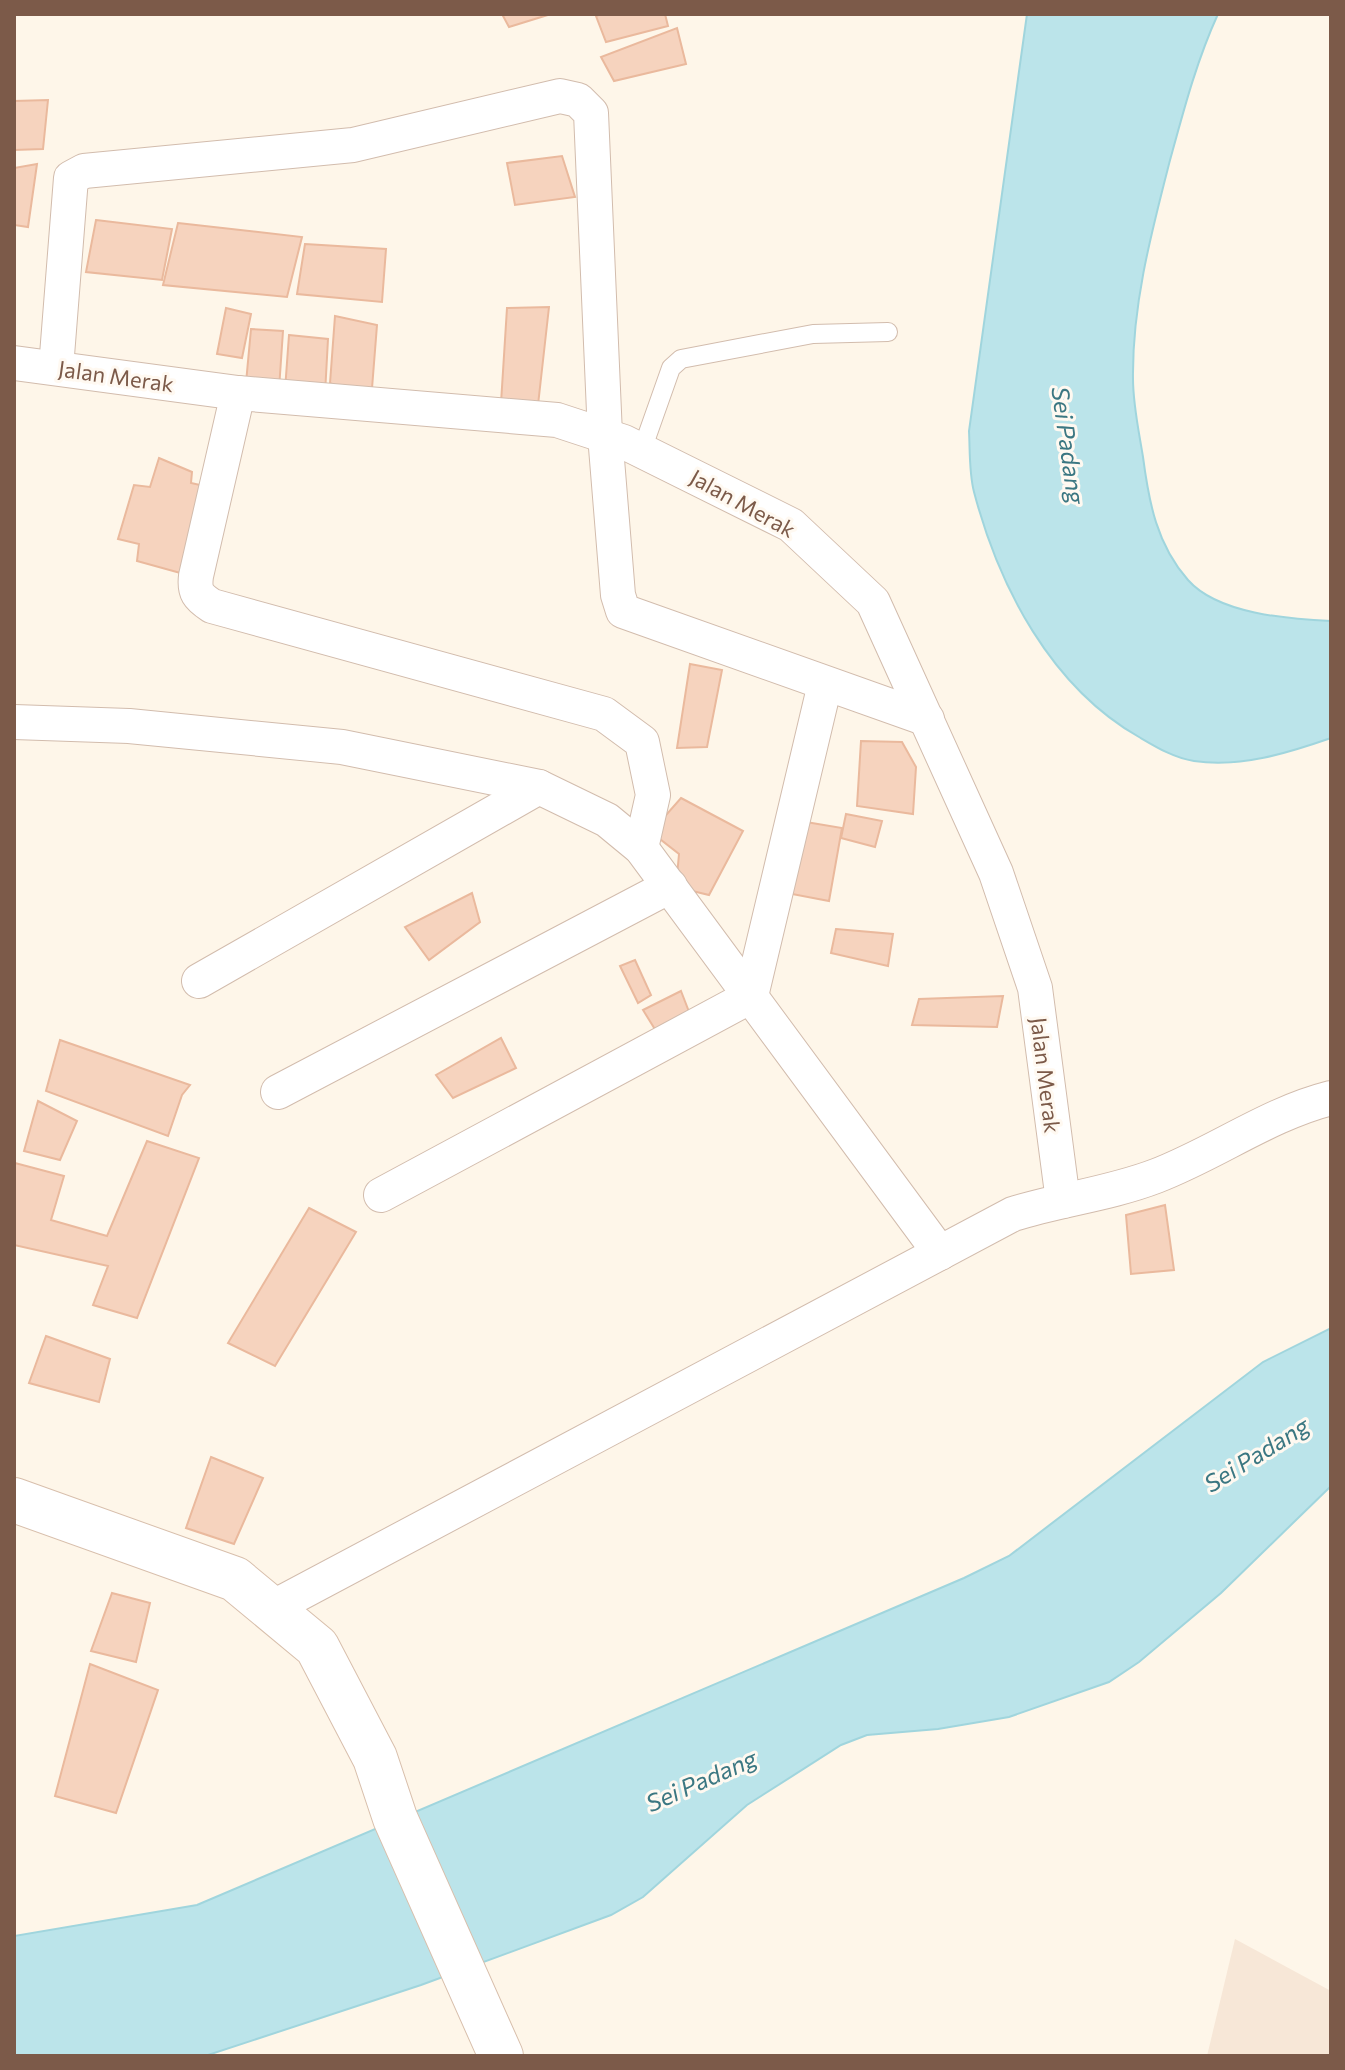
<svg xmlns="http://www.w3.org/2000/svg" width="1345" height="2070" font-family="Commissioner,sans-serif">
<style>
.residential{fill:#f7e7d7}
.water{fill:#bbe4ea;stroke:#a0d5dd;stroke-width:2}
.building{fill:#f6d3be;stroke:#eab99d;stroke-width:2}
.lines{fill:none;stroke-linecap:round;stroke-linejoin:round}
.service-casing{stroke:#d2bcad;stroke-width:20}
.minor-casing{stroke:#d2bcad;stroke-width:36}
.secondary-casing{stroke:#d8bfac;stroke-width:46}
.service{stroke:#fff;stroke-width:18}
.minor{stroke:#fff;stroke-width:34}
.secondary{stroke:#fff;stroke-width:44}
.labels{text-anchor:middle;dominant-baseline:central;stroke-width:6;stroke-linejoin:round;paint-order:stroke}
.street-label{font-size:22px;fill:#7c5a49;stroke:#fff9f1}
.water-label{font-size:24px;font-style:italic;fill:#3b7782;stroke:#fff9f1}
</style>
<rect width="100%" height="100%" fill="#fef6e9"/>
<!-- residential -->
<polygon class="residential" points="1235,1939 1331,1991 1331,2056 1207,2056"/>
<!-- water -->
<g class="water">
<path d="M1027,14H1218C1196,62 1183,113 1169,164C1151,234 1132,306 1133,379C1133,405 1139,432 1143,457C1149,503 1157,545 1188,580C1218,614 1288,619 1331,621V738C1288,753 1240,768 1194,761C1174,758 1156,747 1139,737C1051,687 999,587 974,492C969,473 970,450 969,431Z"/>
<polygon points="1331,1328 1331,1486 1221,1593 1139,1662 1109,1682 1009,1717 938,1729 867,1735 841,1745 747,1805 643,1897 611,1915 421,1985 205,2056 14,2056 14,1936 197,1905 964,1578 1009,1556 1263,1362"/>
</g>
<!-- building -->
<g class="building">
<polygon points="502,14 551,14 509,27"/>
<polygon points="601,14 665,14 668,26 606,42 596,16"/>
<polygon points="677,28 686,64 614,81 601,57"/>
<polygon points="48,100 43,149 14,150 14,101"/>
<polygon points="562,156 575,197 515,205 507,163"/>
<polygon points="37,164 28,227 14,225 14,168"/>
<polygon points="96,220 172,229 162,280 86,272"/>
<polygon points="178,223 302,237 287,297 163,285"/>
<polygon points="305,244 386,249 382,302 297,294"/>
<polygon points="549,307 538,405 501,403 507,308"/>
<polygon points="226,308 251,314 242,358 217,354"/>
<polygon points="335,316 377,325 371,401 330,383"/>
<polygon points="251,329 283,331 279,389 246,383"/>
<polygon points="289,335 328,339 325,394 285,390"/>
<polygon points="159,458 192,472 191,483 209,487 184,574 137,561 139,544 118,539 134,485 150,487"/>
<polygon points="690,664 722,670 707,747 677,748"/>
<polygon points="861,741 902,742 916,767 913,814 857,806"/>
<polygon points="681,798 743,831 709,895 676,887 679,854 651,832"/>
<polygon points="846,814 882,821 875,847 841,838"/>
<polygon points="806,822 842,828 829,901 792,894"/>
<polygon points="472,893 480,922 429,960 405,927"/>
<polygon points="836,929 893,934 888,966 831,953"/>
<polygon points="635,960 651,995 638,1003 620,966"/>
<polygon points="681,991 691,1017 661,1039 643,1010"/>
<polygon points="1003,996 997,1027 912,1025 919,999"/>
<polygon points="501,1038 516,1068 453,1098 436,1075"/>
<polygon points="60,1040 190,1085 182,1095 168,1136 46,1091"/>
<polygon points="38,1101 77,1121 60,1160 24,1151"/>
<polygon points="147,1141 199,1158 137,1318 93,1305 108,1266 14,1245 14,1167 15,1163 64,1176 51,1220 107,1236"/>
<polygon points="1165,1205 1174,1270 1131,1274 1126,1215"/>
<polygon points="309,1208 356,1232 275,1366 228,1343"/>
<polygon points="46,1336 110,1359 99,1402 29,1383"/>
<polygon points="211,1457 263,1478 234,1544 186,1528"/>
<polygon points="112,1593 150,1603 136,1662 91,1651"/>
<polygon points="90,1664 158,1690 116,1813 55,1796"/>
</g>
<g class="lines">
<defs>
<polyline id="service" points="642,450 671,368 681,359 813,334 888,332"/>
<g id="minor">
<polyline points="14,363 238,393 557,420 624,442 791,525 873,602 996,873 1035,988 1063,1201"/>
<polyline points="56,368 71,178 84,171 353,145 560,96 578,100 591,113 605,435 618,595 623,611 927,719"/>
<path d="M238,393L196,576C194,592 198,597 212,606L604,714L642,742L653,795L641,848"/>
<polyline points="14,722 129,726 342,747 539,787 607,820 641,848 940,1253"/>
<polyline points="199,981 539,787"/>
<polyline points="278,1092 670,886"/>
<polyline points="381,1195 751,996 825,684"/>
<path d="M270,1609L1013,1214C1061,1199 1109,1194 1156,1176C1216,1153 1268,1114 1331,1098"/>
</g>
<polyline id="secondary" points="14,1500 235,1579 317,1647 375,1758 395,1818 501,2056"/>
</defs>
<!-- service casing -->
<use href="#service" class="service-casing"/>
<!-- minor casing -->
<use href="#minor" class="minor-casing"/>
<!-- secondary casing -->
<use href="#secondary" class="secondary-casing"/>
<!-- service -->
<use href="#service" class="service"/>
<!-- minor -->
<use href="#minor" class="minor"/>
<!-- secondary -->
<use href="#secondary" class="secondary"/>
</g>
<g class="labels">
<!-- street labels -->
<g class="street-label">
<text transform="translate(116 376) rotate(8)">Jalan Merak</text>
<text transform="translate(743 503) rotate(29)">Jalan Merak</text>
<text transform="translate(1046 1075) rotate(83)">Jalan Merak</text>
</g>
<!-- water labels -->
<g class="water-label">
<text transform="translate(1069 445) rotate(82)">Sei Padang</text>
<text transform="translate(1256 1454) rotate(-32)">Sei Padang</text>
<text transform="translate(701 1780) rotate(-24)">Sei Padang</text>
</g>
</g>
<!-- border -->
<rect width="1345" height="2070" fill="none" stroke="#7c5a49" stroke-width="32"/>
</svg>
